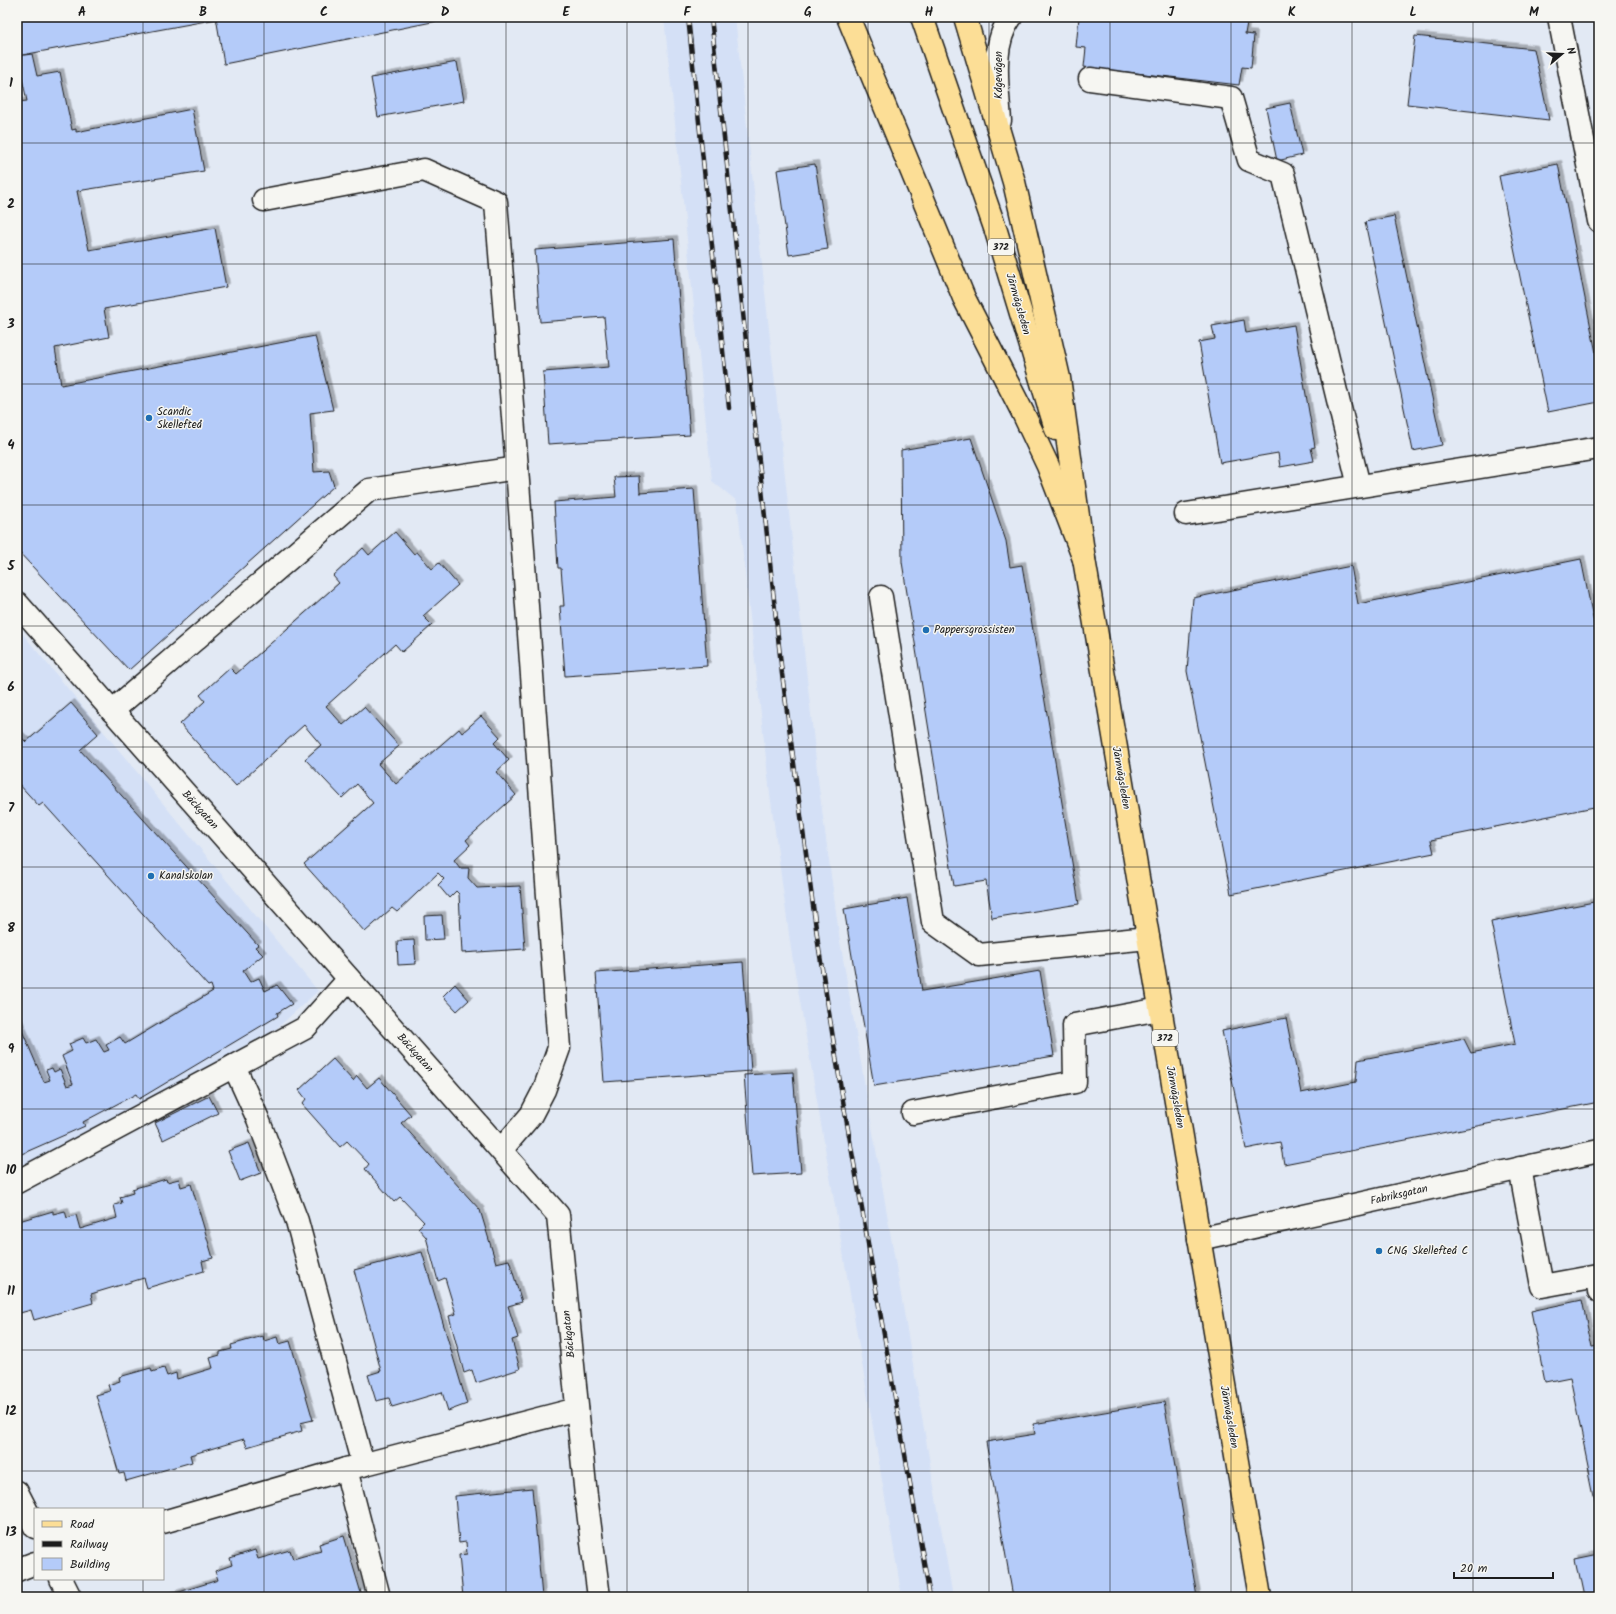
<svg xmlns="http://www.w3.org/2000/svg" width="1616" height="1614" font-family="Kalam,sans-serif">
<style>
.built{fill:#d4e0f6}
.building{fill:#b4cbf9;stroke:#1c1c1c;filter:url(#shadow)}
.lines{fill:none;stroke-linecap:round;stroke-linejoin:round}
.minor-casing{stroke:#1c1c1c;stroke-width:25}
.major-casing{stroke:#1c1c1c;stroke-width:25}
.highway-casing{stroke:#1c1c1c;stroke-width:25}
.minor{stroke:#f6f6f2;stroke-width:22}
.major{stroke:#fcde96;stroke-width:22}
.highway{stroke:#fcde96;stroke-width:22}
.rail-casing{stroke:#1c1c1c;stroke-width:4.5}
.rail{stroke:#f6f6f2;stroke-width:3;stroke-dasharray:9;stroke-linecap:butt}
.grid{fill:none;stroke:#1c1c1c;stroke-width:1;stroke-opacity:0.55}
.poi-dot{fill:#1f6fb2;stroke:#f6f6f2;stroke-width:1.5}
.labels{text-anchor:middle;dominant-baseline:central;stroke-width:3;stroke-linejoin:round;paint-order:stroke}
.shield{fill:#f6f6f2;stroke:#5d5d5c;stroke-width:1}
.shield-label{font-size:10px;font-weight:bold;fill:#1c1c1c}
.street-label{font-size:11px;fill:#1c1c1c;stroke:#f6f6f2}
.poi-label{font-size:11px;fill:#1c1c1c;stroke:#f6f6f2;text-anchor:start}
.neatline{fill:none;stroke:#1c1c1c;stroke-width:1.5}
.grid-label{font-size:13px;text-anchor:middle;font-weight:bold;fill:#1c1c1c}
</style>
<defs>
<filter id="shadow"><feDropShadow dx="3.5" dy="-3.5" stdDeviation="0" flood-color="#0004"/></filter>
</defs>
<rect width="100%" height="100%" fill="#e2e9f4"/>
<filter id="ink" filterUnits="userSpaceOnUse"><feTurbulence type="fractalNoise" baseFrequency=".025" numOctaves="2"/><feDisplacementMap in="SourceGraphic" scale="8" xChannelSelector="R" yChannelSelector="G"/><feConvolveMatrix kernelMatrix="1 2 1 2 8 2 1 2 1" color-interpolation-filters="sRGB"/></filter>
<g filter="url(#ink)">
<!-- built -->
<g class="built">
<polygon points="664,17 735,17 819,788 840,941 953,1597 902,1597 791,949 770,794 737,501 712,481"/>
<polygon points="17,627 318,991 276,1029 17,1173"/>
</g>
<!-- building -->
<g class="building">
<polygon points="17,17 216,17 217,19 17,56"/>
<polygon points="216,17 447,17 447,19 224,64"/>
<polygon points="1079,17 1248,17 1245,34 1254,35 1251,68 1242,67 1239,85 1084,67 1086,48 1076,47"/>
<polygon points="1415,36 1534,49 1549,120 1407,104"/>
<polygon points="32,54 37,76 60,72 72,130 76,129 76,132 192,109 204,171 77,191 89,250 215,228 226,287 104,309 109,337 55,348 61,385 315,336 333,410 310,413 314,472 329,471 334,486 129,670 17,550 17,102 27,101 17,56"/>
<polygon points="457,62 464,101 378,117 371,78"/>
<polygon points="1290,103 1302,155 1277,161 1266,108"/>
<polygon points="815,164 828,249 789,255 777,170"/>
<polygon points="1558,164 1599,368 1599,402 1548,412 1499,176"/>
<polygon points="1394,216 1442,445 1413,451 1365,222"/>
<polygon points="674,239 690,435 548,444 543,372 609,367 604,317 540,322 535,250"/>
<polygon points="1244,320 1246,333 1294,325 1315,447 1311,448 1314,461 1280,467 1278,453 1220,463 1199,342 1215,339 1212,326"/>
<polygon points="971,438 1006,541 1010,567 1022,565 1079,904 992,918 986,881 954,886 902,562 901,450"/>
<polygon points="639,476 640,493 694,489 707,666 565,676 560,606 564,606 561,568 558,568 554,502 616,497 614,477"/>
<polygon points="395,532 414,554 417,552 432,569 439,563 458,585 423,616 432,625 402,652 395,644 326,706 343,725 364,707 399,746 378,764 396,784 459,729 462,733 481,716 500,737 494,743 509,760 496,772 516,795 466,840 470,845 454,860 460,868 469,868 468,878 477,888 520,886 525,949 462,953 459,894 456,891 449,898 438,885 444,879 438,873 397,912 392,908 365,932 304,864 373,803 357,784 342,798 305,759 321,745 304,725 236,786 180,724 205,701 200,695 230,668 236,674 339,583 333,576 363,548 369,555"/>
<polygon points="1581,559 1599,648 1599,806 1431,840 1434,853 1231,894 1187,671 1193,598 1351,566 1358,604"/>
<polygon points="71,703 98,734 80,750 258,945 255,947 263,955 243,971 250,982 259,978 265,991 277,985 292,1004 277,1013 278,1016 139,1099 136,1094 83,1122 85,1126 17,1156 17,1019 44,1082 50,1080 46,1070 52,1068 54,1072 60,1069 67,1086 73,1084 62,1056 72,1051 69,1044 83,1038 86,1043 96,1039 104,1052 109,1050 106,1045 120,1037 125,1044 213,991 211,985 208,986 43,803 39,806 17,782 17,733 26,742"/>
<polygon points="907,898 922,991 1040,971 1054,1056 874,1086 844,909"/>
<polygon points="1599,901 1599,1102 1284,1164 1280,1142 1246,1149 1222,1031 1286,1018 1301,1093 1356,1082 1358,1060 1464,1039 1471,1053 1515,1044 1491,922"/>
<polygon points="442,915 444,939 425,940 424,916"/>
<polygon points="414,940 416,964 398,965 397,941"/>
<polygon points="743,962 751,1071 604,1082 596,973"/>
<polygon points="455,984 469,1000 457,1011 443,996"/>
<polygon points="333,1059 353,1081 357,1076 367,1088 379,1078 411,1115 401,1123 480,1210 496,1263 509,1260 522,1302 508,1306 518,1338 512,1340 520,1369 476,1383 472,1370 464,1373 449,1316 456,1314 445,1278 438,1281 426,1237 418,1228 424,1222 400,1197 394,1202 365,1169 369,1164 347,1141 340,1147 302,1104 306,1099 299,1090"/>
<polygon points="793,1072 801,1173 752,1176 744,1075"/>
<polygon points="209,1096 218,1113 163,1140 155,1123"/>
<polygon points="249,1143 261,1173 240,1181 228,1151"/>
<polygon points="166,1179 167,1182 179,1179 181,1187 191,1184 213,1258 202,1261 204,1271 147,1288 144,1278 91,1294 93,1303 34,1320 31,1310 20,1313 17,1302 17,1224 19,1221 53,1211 53,1214 65,1211 67,1218 76,1215 80,1229 117,1218 114,1205 122,1203 120,1197 133,1193 132,1189"/>
<polygon points="422,1252 467,1404 448,1411 442,1392 392,1407 389,1398 376,1401 368,1375 381,1371 354,1270"/>
<polygon points="1582,1300 1592,1347 1599,1346 1599,1519 1570,1377 1545,1382 1531,1311"/>
<polygon points="263,1336 264,1341 277,1337 279,1344 290,1341 313,1420 300,1423 302,1431 247,1447 244,1439 190,1455 192,1462 126,1481 124,1473 119,1474 96,1395 110,1391 108,1385 120,1381 119,1377 151,1368 152,1372 164,1368 167,1376 176,1373 177,1379 213,1368 210,1358 220,1355 220,1352 232,1349 231,1345"/>
<polygon points="1164,1402 1197,1597 1013,1597 986,1442 1035,1434 1033,1424"/>
<polygon points="532,1488 542,1597 463,1597 459,1555 467,1554 466,1542 459,1543 455,1496"/>
<polygon points="344,1536 361,1593 348,1597 163,1597 218,1580 215,1571 232,1565 230,1558 255,1550 258,1559 290,1550 293,1559 321,1551 319,1544"/>
<polygon points="1599,1554 1599,1597 1583,1597 1575,1559"/>
</g>
<g class="lines">
<defs>
<g id="minor">
<polyline points="1559,17 1599,221"/>
<polyline points="1090,79 1231,98 1249,160 1283,174 1359,486"/>
<path d="M1000,121C998,88 990,45 1011,17"/>
<polyline points="264,200 424,170 496,202 517,468 559,1048 544,1090 531,1115 501,1150"/>
<polyline points="1186,514 1599,448"/>
<polyline points="881,597 933,922 979,955 1148,938"/>
<polyline points="17,603 558,1215 586,1496 599,1597"/>
<polyline points="112,711 369,490 517,468"/>
<polyline points="234,1066 258,1119 297,1221 363,1465"/>
<polyline points="913,1113 1075,1082 1074,1025 1160,1009"/>
<polyline points="1520,1168 1542,1286 1597,1276 1599,1291"/>
<polyline points="17,1182 305,1028 349,979"/>
<polyline points="1199,1239 1599,1151"/>
<polyline points="346,1469 379,1597"/>
<polyline points="17,1492 35,1527"/>
<polyline points="163,1522 346,1469 577,1409"/>
<polyline points="17,1570 35,1563"/>
<polyline points="61,1579 70,1597"/>
</g>
<g id="major">
<polyline points="922,17 996,231 1056,429"/>
<polyline points="965,17 1014,182 1059,378 1084,559 1260,1597"/>
</g>
<polyline id="highway" points="848,17 964,298 1023,413 1048,466 1084,559"/>
</defs>
<!-- minor casing -->
<use href="#minor" class="minor-casing"/>
<!-- major casing -->
<use href="#major" class="major-casing"/>
<!-- highway casing -->
<use href="#highway" class="highway-casing"/>
<!-- minor -->
<use href="#minor" class="minor"/>
<!-- major -->
<use href="#major" class="major"/>
<!-- highway -->
<use href="#highway" class="highway"/>
<defs>
<g id="rail">
<polyline points="688,17 729,408"/>
<polyline points="711,17 782,674 818,943 842,1095 930,1597"/>
</g>
</defs>
<!-- rail casing -->
<use href="#rail" class="rail-casing"/>
<!-- rail -->
<use href="#rail" class="rail"/>
</g>
</g>
<!-- grid -->
<path class="grid" d="M143,17V1509M264,17V1597M385,17V1597M506,17V1597M627,17V1597M748,17V1597M868,17V1597M989,17V1597M1110,17V1597M1231,17V1597M1352,17V1597M1473,17V1597M17,143H1599M17,264H1599M17,384H1599M17,505H1599M17,626H1599M17,747H1599M17,867H1599M17,988H1599M17,1109H1599M17,1230H1599M17,1350H1599M17,1471H1599M143,1579V1597"/>
<!-- markers -->
<g class="poi-dot">
<circle cx="149" cy="418" r="4"/>
<circle cx="926" cy="630" r="4"/>
<circle cx="151" cy="876" r="4"/>
<circle cx="1379" cy="1251" r="4"/>
</g>
<g class="labels">
<!-- shield labels -->
<g class="shield">
<rect x="988" y="239" width="26" height="16" rx="3"/>
<rect x="1152" y="1030" width="26" height="16" rx="3"/>
</g>
<g class="shield-label">
<text x="1001" y="247">372</text>
<text x="1165" y="1038">372</text>
</g>
<!-- street labels -->
<g class="street-label">
<text transform="translate(999 75) rotate(-90)">Kågevägen</text>
<text transform="translate(1018 304) rotate(74)">Järnvägsleden</text>
<text transform="translate(1121 778) rotate(80)">Järnvägsleden</text>
<text transform="translate(200 810) rotate(48)">Bäckgatan</text>
<text transform="translate(415 1053) rotate(48)">Bäckgatan</text>
<text transform="translate(1175 1097) rotate(80)">Järnvägsleden</text>
<text transform="translate(1399 1195) rotate(-13)">Fabriksgatan</text>
<text transform="translate(569 1334) rotate(-96)">Bäckgatan</text>
<text transform="translate(1229 1417) rotate(80)">Järnvägsleden</text>
</g>
<!-- poi labels -->
<g class="poi-label">
<text x="157" y="412">Scandic<tspan x="157" dy="13">Skellefteå</tspan></text>
<text x="934" y="630">Pappersgrossisten</text>
<text x="159" y="876">Kanalskolan</text>
<text x="1387" y="1251">CNG Skellefteå C</text>
</g>
</g>
<!-- margin -->
<rect width="1616" height="1614" fill="none" stroke="#f6f6f2" stroke-width="44"/>
<!-- legend -->
<rect x="34" y="1508" width="130" height="72" fill="#f6f6f2" stroke="#9f9f9c"/>
<rect x="42" y="1521" width="20" height="6" fill="#fcde96" stroke="#9f9f9c"/>
<text x="70" y="1528" font-size="12" fill="#1c1c1c">Road</text>
<rect x="42" y="1541" width="20" height="6" fill="#1c1c1c" stroke="#9f9f9c"/>
<text x="70" y="1548" font-size="12" fill="#1c1c1c">Railway</text>
<rect x="42" y="1558" width="20" height="12" fill="#b4cbf9" stroke="#9f9f9c"/>
<text x="70" y="1568" font-size="12" fill="#1c1c1c">Building</text>
<!-- north arrow -->
<g transform="translate(1562 54) rotate(71)" stroke="#f6f6f2" stroke-width="3" paint-order="stroke">
<path d="M0-3L7 15L0 10L-7 15Z" fill="#1c1c1c"/>
<text y="-6" font-size="11" font-weight="bold" text-anchor="middle" fill="#1c1c1c">N</text>
</g>
<!-- scale -->
<path d="M1454 1572v6h99v-6" fill="none" stroke="#1c1c1c" stroke-width="2"/>
<text x="1460" y="1572" font-size="12" fill="#1c1c1c" stroke="#f6f6f2" stroke-width="3" paint-order="stroke">20 m</text>
<rect x="22" y="22" width="1572" height="1570" class="neatline"/>
<g class="grid-label">
<text x="82" y="16">A</text>
<text x="203" y="16">B</text>
<text x="324" y="16">C</text>
<text x="445" y="16">D</text>
<text x="566" y="16">E</text>
<text x="687" y="16">F</text>
<text x="808" y="16">G</text>
<text x="929" y="16">H</text>
<text x="1050" y="16">I</text>
<text x="1171" y="16">J</text>
<text x="1292" y="16">K</text>
<text x="1413" y="16">L</text>
<text x="1534" y="16">M</text>
<text x="11" y="87">1</text>
<text x="11" y="208">2</text>
<text x="11" y="328">3</text>
<text x="11" y="449">4</text>
<text x="11" y="570">5</text>
<text x="11" y="691">6</text>
<text x="11" y="812">7</text>
<text x="11" y="932">8</text>
<text x="11" y="1053">9</text>
<text x="11" y="1174">10</text>
<text x="11" y="1295">11</text>
<text x="11" y="1415">12</text>
<text x="11" y="1536">13</text>
</g>
</svg>
